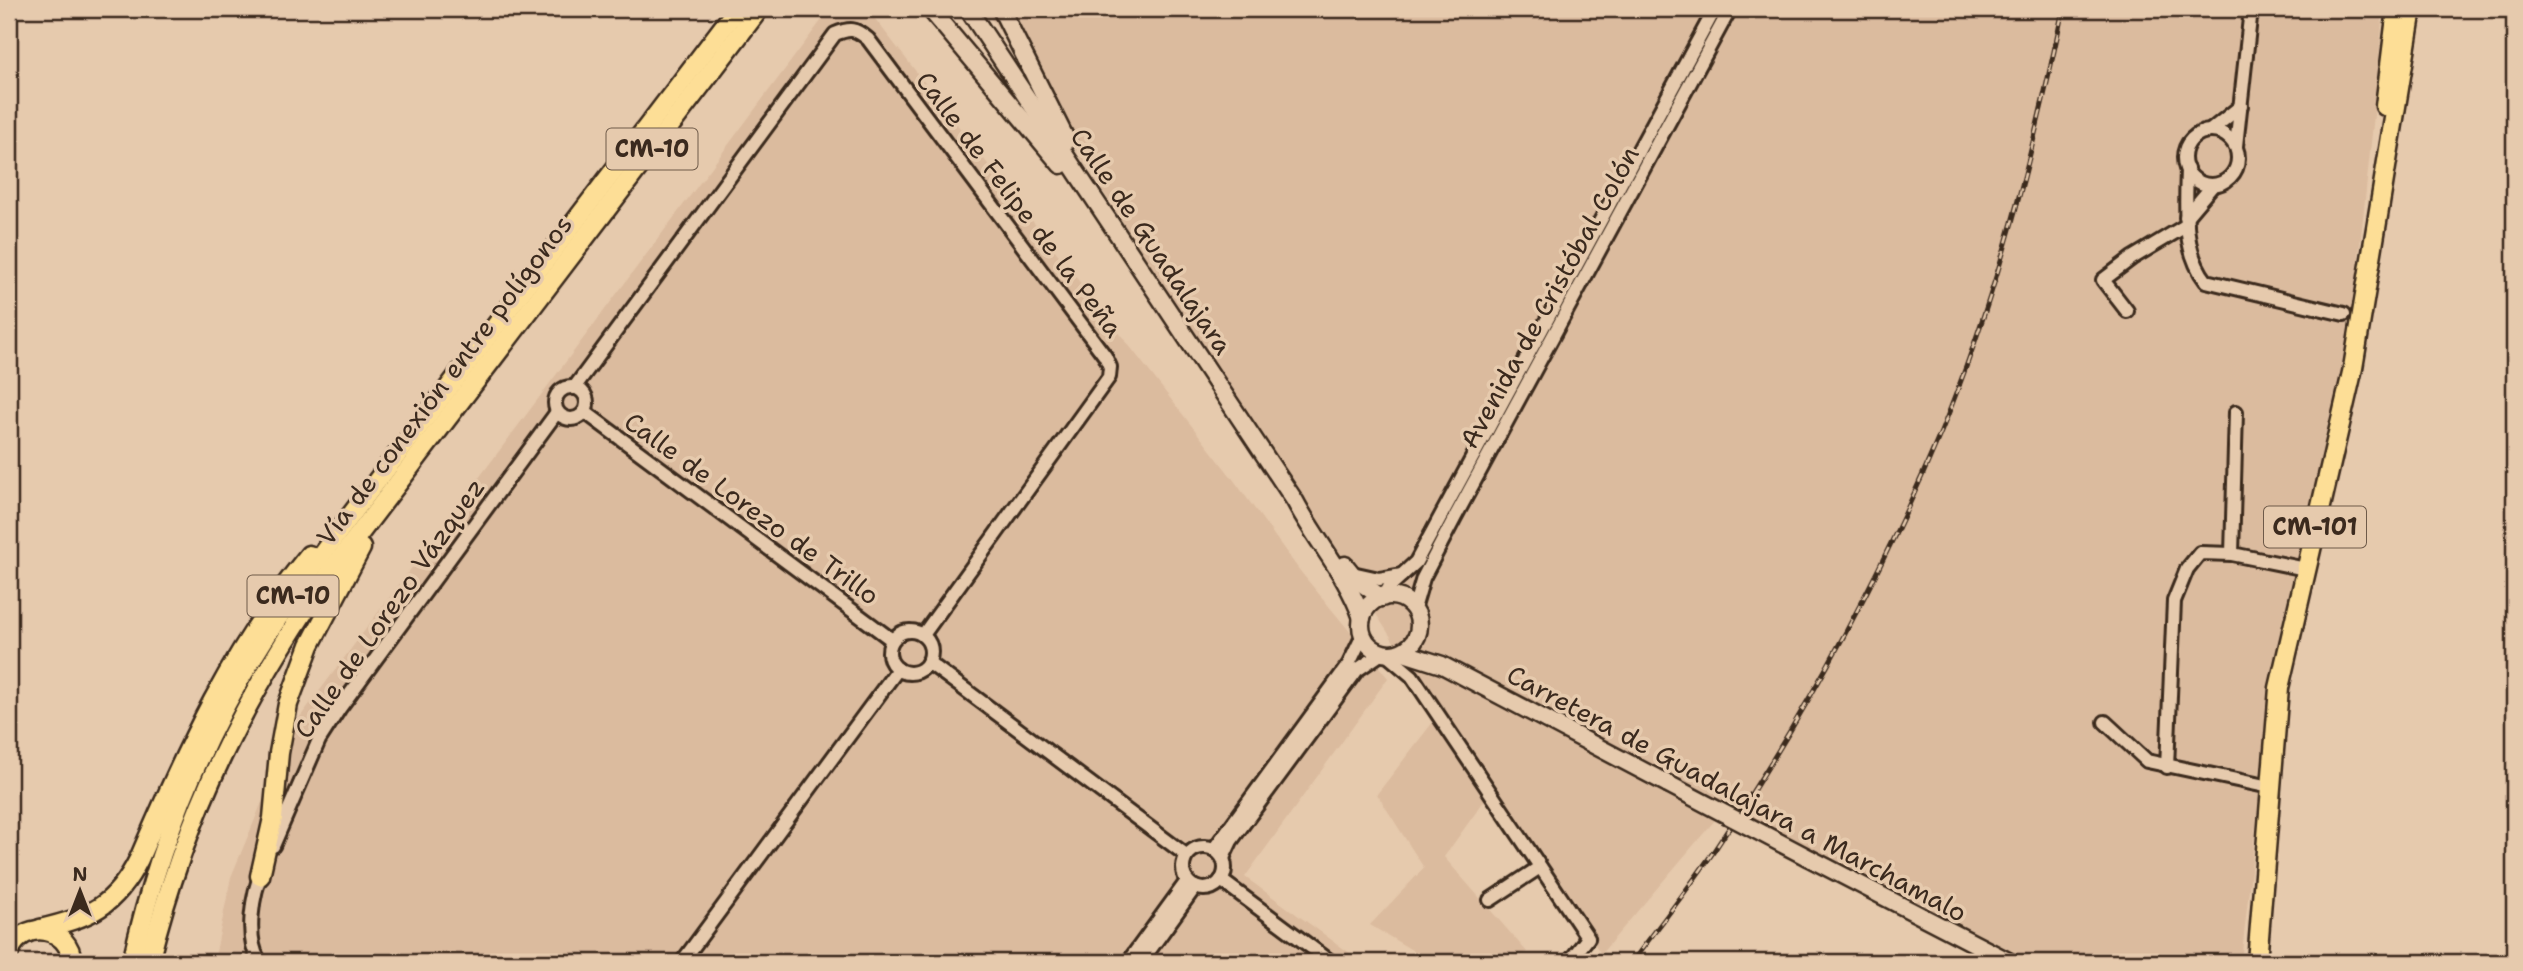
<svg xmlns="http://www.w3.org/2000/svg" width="2523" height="971" font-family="'Shantell Sans',sans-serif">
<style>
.built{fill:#dbbb9e}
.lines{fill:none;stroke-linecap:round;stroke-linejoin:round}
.street-casing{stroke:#3b2a1e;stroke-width:18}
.secondary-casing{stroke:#3b2a1e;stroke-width:21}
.primary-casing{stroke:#3b2a1e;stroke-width:23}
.street{stroke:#e6caad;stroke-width:12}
.secondary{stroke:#e6caad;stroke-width:16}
.primary{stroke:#fdde96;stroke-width:18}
.rail-casing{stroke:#3b2a1e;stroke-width:5}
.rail{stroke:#e6caad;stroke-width:2.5;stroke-dasharray:8;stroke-linecap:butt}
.secondary-bridge-casing{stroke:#3b2a1e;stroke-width:21;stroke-linecap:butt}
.secondary-bridge{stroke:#e6caad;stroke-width:16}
.labels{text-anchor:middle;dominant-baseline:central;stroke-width:7;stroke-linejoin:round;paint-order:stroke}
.shield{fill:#e6caad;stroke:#6e5a49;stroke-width:2}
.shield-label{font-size:24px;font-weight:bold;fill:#3b2a1e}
.street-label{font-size:26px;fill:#3b2a1e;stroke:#e6caad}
</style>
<rect width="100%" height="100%" fill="#e6caad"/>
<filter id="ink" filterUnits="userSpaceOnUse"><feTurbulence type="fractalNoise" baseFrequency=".0143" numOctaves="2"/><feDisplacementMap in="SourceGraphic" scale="14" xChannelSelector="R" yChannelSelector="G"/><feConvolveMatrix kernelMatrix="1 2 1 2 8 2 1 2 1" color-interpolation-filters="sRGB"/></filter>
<g filter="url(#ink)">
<!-- built -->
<g class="built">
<polygon points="985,9 2383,9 2377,87 2351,330 2270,697 2241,962 2027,962 1727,806 1601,954 1494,787 1444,857 1527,952 1507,962 1432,962 1370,925 1424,868 1377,794 1440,713"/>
<polygon points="827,13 872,15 1233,479 1300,571 1388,678 1245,877 1362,962 214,962 231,877 294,725"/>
</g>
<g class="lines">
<defs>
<g id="street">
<polyline points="2210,131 2241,106"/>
<circle cx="2211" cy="158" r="27"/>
<polyline points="2236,146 2251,9"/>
<path d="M2187,169C2186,207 2182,250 2206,281L2344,314"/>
<polyline points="2186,217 2213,185"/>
<polyline points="2127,311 2103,280 2132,258 2187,225"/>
<circle cx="571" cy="403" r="16"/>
<path d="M574,388L835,34C850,28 855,28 868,39L1105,356L1110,367L1109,377L923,635"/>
<polyline points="585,412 892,640"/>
<polyline points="2232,554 2236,412"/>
<polyline points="1352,573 1379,579 1402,575"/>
<polyline points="1383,598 1390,586 1416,562 1715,9"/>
<polyline points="1414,609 1423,578 1455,517 1730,9"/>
<circle cx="910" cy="652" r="21"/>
<polyline points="1386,654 1412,676 1588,938 1569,962"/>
<polyline points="928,662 1186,855"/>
<polyline points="2105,722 2147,761 2270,787"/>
<polyline points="2167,767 2174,601 2187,569 2200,553 2232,554 2306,569"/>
<polyline points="273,846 319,740 339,709 557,412"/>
<circle cx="1204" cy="868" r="21"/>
<polyline points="1214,849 1349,664 1363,635"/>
<polyline points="1223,858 1231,841 1357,670 1382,653"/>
<polyline points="1221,880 1331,962"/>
<polyline points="1490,900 1540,867"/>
<path d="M259,961C245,937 252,894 263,869"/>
<polyline points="682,962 898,669"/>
<polyline points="1128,962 1187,881"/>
<polyline points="1141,962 1195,887"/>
</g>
<g id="secondary">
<polyline points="930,9 1061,165"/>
<path d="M968,9L1295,501C1316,541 1347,575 1362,618"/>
<polyline points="1001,9 1067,141"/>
<polyline points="1345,565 1357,580 1382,598"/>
<circle cx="1390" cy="625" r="29"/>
<polyline points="1401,652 1442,665 1668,784"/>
<polyline points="1809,858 2010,962"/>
</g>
<g id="primary">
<polyline points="2385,106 2397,9"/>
<polyline points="260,876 273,818 279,753 288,704 310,645 361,548"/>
<path d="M40,929C90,917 115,907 139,859C187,747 231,651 309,555"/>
<path d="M9,952C23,918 70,926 72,962"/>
<path d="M132,962C157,849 201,738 263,641C321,549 391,464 456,378C550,255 643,132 737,9"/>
<path d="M149,962C187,810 245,695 334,567L759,9"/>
<polyline points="2257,962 2279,688 2353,368 2412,9"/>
</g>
</defs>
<!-- street casing -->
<use href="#street" class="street-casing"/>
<!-- secondary casing -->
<use href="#secondary" class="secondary-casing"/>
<!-- primary casing -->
<use href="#primary" class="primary-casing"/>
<!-- street -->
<use href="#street" class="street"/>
<!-- secondary -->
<use href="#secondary" class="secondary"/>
<!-- primary -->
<use href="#primary" class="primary"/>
<defs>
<path id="rail" d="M1632,962C1659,926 1688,889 1714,851C1802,720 1880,578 1941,432C1997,295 2033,153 2063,9"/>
</defs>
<!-- rail casing -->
<use href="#rail" class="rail-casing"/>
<!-- rail -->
<use href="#rail" class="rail"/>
<defs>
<polyline id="secondary-bridge" points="1668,784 1809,858"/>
</defs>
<!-- secondary-bridge casing -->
<use href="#secondary-bridge" class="secondary-bridge-casing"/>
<!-- secondary-bridge -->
<use href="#secondary-bridge" class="secondary-bridge"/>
</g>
</g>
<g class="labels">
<!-- shield labels -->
<g class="shield">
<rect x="606.5" y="128.5" width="91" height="41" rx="5"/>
<rect x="2264" y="506.5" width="102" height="41" rx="5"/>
<rect x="247.5" y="575.5" width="91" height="41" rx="5"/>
</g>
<g class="shield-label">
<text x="652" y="149">CM-10</text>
<text x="2315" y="527">CM-101</text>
<text x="293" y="596">CM-10</text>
</g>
<!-- street labels -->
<g class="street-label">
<text transform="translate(1020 204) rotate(53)">Calle de Felipe de la Peña</text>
<text transform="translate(1152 241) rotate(56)">Calle de Guadalajara</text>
<text transform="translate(1549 297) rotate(-61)">Avenida de Cristóbal Colón</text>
<text transform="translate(444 380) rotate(-53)">Vía de conexión entre polígonos</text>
<text transform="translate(752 508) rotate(36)">Calle de Lorezo de Trillo</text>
<text transform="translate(389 608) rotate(-55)">Calle de Lorezo Vázquez</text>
<text transform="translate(1737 793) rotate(28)">Carretera de Guadalajara a Marchamalo</text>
</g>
</g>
<!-- margin -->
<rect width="2523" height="971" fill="none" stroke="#e6caad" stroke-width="35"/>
<rect x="18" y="18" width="2488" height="936" fill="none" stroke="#3b2a1e" stroke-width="2.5" filter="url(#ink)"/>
<!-- north arrow -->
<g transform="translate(80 891)" stroke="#e6caad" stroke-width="5" paint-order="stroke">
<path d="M0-5L12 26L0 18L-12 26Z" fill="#3b2a1e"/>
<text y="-10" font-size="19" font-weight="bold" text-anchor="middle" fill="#3b2a1e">N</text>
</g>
</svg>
